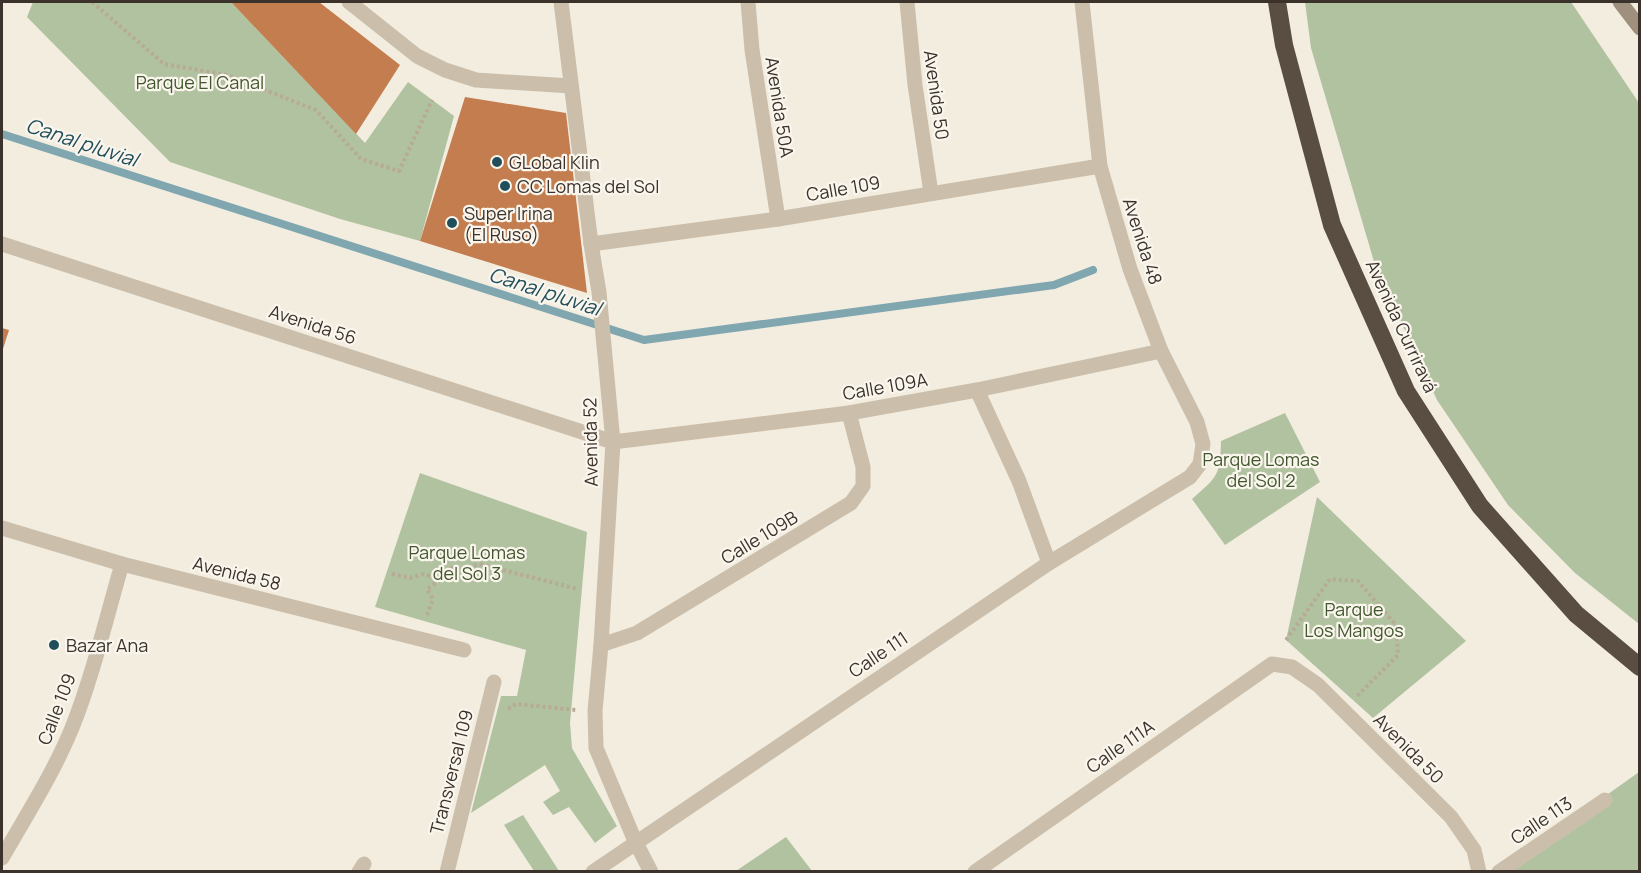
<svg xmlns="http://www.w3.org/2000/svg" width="1641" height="873" font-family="Manrope,sans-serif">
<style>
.green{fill:#b1c2a0}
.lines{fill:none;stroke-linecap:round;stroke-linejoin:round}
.stream{stroke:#80a6b0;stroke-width:8}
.building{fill:#c37d4e}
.path{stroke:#b7aa96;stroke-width:4;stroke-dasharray:3 3;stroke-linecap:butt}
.street{stroke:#cbbfac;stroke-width:15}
.secondary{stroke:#9f8f7d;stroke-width:15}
.highway{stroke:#5a4d42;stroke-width:18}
.poi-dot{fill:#214e5b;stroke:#faf6ed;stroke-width:2}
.labels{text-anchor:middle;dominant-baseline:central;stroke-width:4.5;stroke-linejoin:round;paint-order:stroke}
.park-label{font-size:18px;fill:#42572f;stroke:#faf6ed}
.street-label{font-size:18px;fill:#3a322b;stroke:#faf6ed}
.poi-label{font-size:18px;fill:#3a322b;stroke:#faf6ed;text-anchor:start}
.water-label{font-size:20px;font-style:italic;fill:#214e5b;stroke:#faf6ed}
</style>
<rect width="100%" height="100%" fill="#f3ede0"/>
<!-- green -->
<g class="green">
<polygon points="33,2 231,2 365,143 408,82 454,116 420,241 340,219 170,162 27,17"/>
<polygon points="1305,2 1571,2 1639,103 1639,624 1575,573 1508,505 1437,400 1375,265 1311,48"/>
<path d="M1285,413L1320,482L1225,545L1192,499C1218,476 1220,476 1221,441Z"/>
<polygon points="420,473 587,532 570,723 572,748 617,826 595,843 569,807 553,815 543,802 560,791 545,765 471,813 501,696 517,696 526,650 375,607"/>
<polygon points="1317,497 1466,641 1373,718 1286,640"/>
<polygon points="1639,772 1639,871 1500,871"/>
<polygon points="523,815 559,871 534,871 504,825"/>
<polygon points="786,837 812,871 736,871"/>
</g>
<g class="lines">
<!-- stream -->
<polyline class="stream" points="2,134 644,340 1054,285 1093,270"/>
</g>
<!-- building -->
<g class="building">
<polygon points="231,2 319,2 400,65 356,134"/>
<polygon points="465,97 566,113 587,293 420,241"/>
<polygon points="2,328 9,330 2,352"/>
</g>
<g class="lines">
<!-- path -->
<g class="path">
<polyline points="92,2 164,64 227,75 316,110 361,159 399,171 432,100"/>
<polyline points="392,574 410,578 424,574 440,579"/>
<polyline points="427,615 433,599 427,589 441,579 451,568 470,567 479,564 578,589"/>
<polyline points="1286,640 1330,579 1358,581 1396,625 1398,655 1356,697"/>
<polyline points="508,709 516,704 576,710"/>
</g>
<!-- street -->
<g class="street">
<polyline points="349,2 417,56 445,70 476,80 571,86"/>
<polyline points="561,2 591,244 599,292 613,442 601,645 595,711 596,748 635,841 651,872"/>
<polyline points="748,2 752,50 778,219"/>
<polyline points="907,2 915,85 931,193"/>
<polyline points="2,244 613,442 849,413 977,390 1161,351"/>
<polyline points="591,244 778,219 1100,166"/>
<polyline points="977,390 1019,481 1049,563"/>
<polyline points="2,528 122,564 464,650"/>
<polyline points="601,645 637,633 851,503 863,486 863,467 849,413"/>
<path d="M2,858C26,816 53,774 72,728C93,675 106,619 122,564"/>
<polyline points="359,872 364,864"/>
<polyline points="447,872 494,682"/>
<polyline points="593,872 1049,563 1190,477 1200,464 1203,444 1197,422 1161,351 1130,269 1100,166 1082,2"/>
<polyline points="975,872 1272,664 1292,667 1318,685 1451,817 1474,850 1479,872"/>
<polyline points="1499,872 1605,800"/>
</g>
<!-- secondary -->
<polyline class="secondary" points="1620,2 1640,28"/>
<!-- highway -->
<polyline class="highway" points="1277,2 1284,45 1332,225 1406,391 1480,506 1576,614 1640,667"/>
</g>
<!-- markers -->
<g class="poi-dot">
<circle cx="497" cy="162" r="6"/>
<circle cx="505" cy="186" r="6"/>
<circle cx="452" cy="223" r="6"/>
<circle cx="54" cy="645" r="6"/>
</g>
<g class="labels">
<!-- park labels -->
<g class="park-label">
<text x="200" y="82">Parque El Canal</text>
<text x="1261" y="459">Parque Lomas<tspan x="1261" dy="21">del Sol 2</tspan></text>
<text x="467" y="552">Parque Lomas<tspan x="467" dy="21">del Sol 3</tspan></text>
<text x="1354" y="609">Parque<tspan x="1354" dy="21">Los Mangos</tspan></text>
</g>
<!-- street labels -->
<g class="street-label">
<text transform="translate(937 95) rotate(82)">Avenida 50</text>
<text transform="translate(780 107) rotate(81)">Avenida 50A</text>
<text transform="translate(843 188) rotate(-10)">Calle 109</text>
<text transform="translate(1143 241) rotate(72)">Avenida 48</text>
<text transform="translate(313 324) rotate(18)">Avenida 56</text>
<text transform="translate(1402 326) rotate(65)">Avenida Curriravá</text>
<text transform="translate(885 386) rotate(-10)">Calle 109A</text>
<text transform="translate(590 442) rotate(-91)">Avenida 52</text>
<text transform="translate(759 537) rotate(-31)">Calle 109B</text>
<text transform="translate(237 573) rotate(14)">Avenida 58</text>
<text transform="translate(878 654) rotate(-34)">Calle 111</text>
<text transform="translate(56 709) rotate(-69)">Calle 109</text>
<text transform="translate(1120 746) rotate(-35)">Calle 111A</text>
<text transform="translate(1409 748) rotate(45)">Avenida 50</text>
<text transform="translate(451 772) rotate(-76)">Transversal 109</text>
<text transform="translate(1541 820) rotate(-34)">Calle 113</text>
</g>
<!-- poi labels -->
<g class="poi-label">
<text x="509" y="162">GLobal Klin</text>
<text x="517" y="186">CC Lomas del Sol</text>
<text x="464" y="213">Super Irina<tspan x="464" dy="21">(El Ruso)</tspan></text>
<text x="66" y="645">Bazar Ana</text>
</g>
<!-- water labels -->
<g class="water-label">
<text transform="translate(82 142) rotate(18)">Canal pluvial</text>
<text transform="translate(545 291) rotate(18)">Canal pluvial</text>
</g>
</g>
<!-- border -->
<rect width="1641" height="873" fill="none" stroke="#3a322b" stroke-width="6"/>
</svg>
